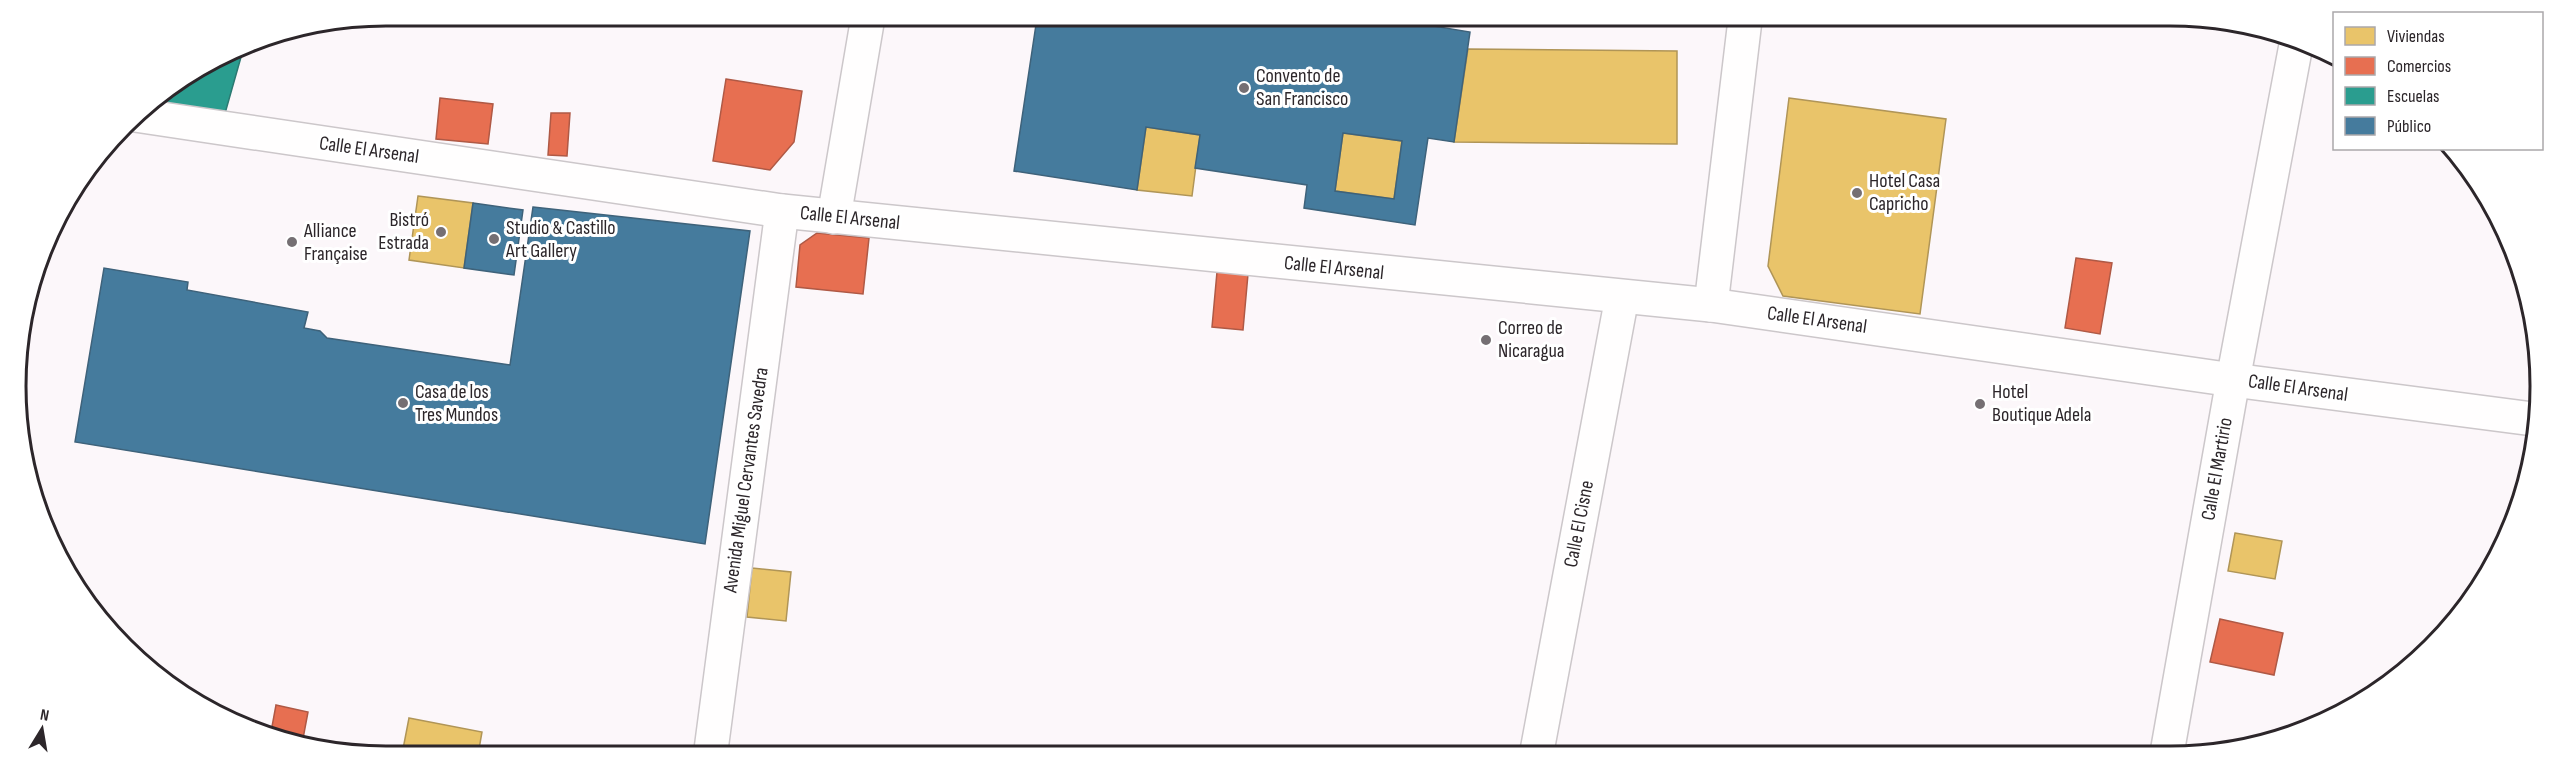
<svg xmlns="http://www.w3.org/2000/svg" width="2555" height="771" font-family="'Sofia Sans Condensed',sans-serif">
<style>
.homes{fill:#e9c46a;stroke:#b09557;stroke-width:1.5}
.shops{fill:#e76f51;stroke:#af5945;stroke-width:1.5}
.schools{fill:#2a9d8f;stroke:#2b7971;stroke-width:1.5}
.public{fill:#457b9d;stroke:#3e627a;stroke-width:1.5;fill-rule:evenodd}
.lines{fill:none;stroke-linecap:round;stroke-linejoin:round}
.street-casing{stroke:#ccc7ca;stroke-width:36}
.street{stroke:#fffefe;stroke-width:33}
.poi-dot{fill:#756f73;stroke:#fff;stroke-width:2}
.labels{text-anchor:middle;dominant-baseline:central;stroke-width:6;stroke-linejoin:round;paint-order:stroke}
.poi-label{font-size:20px;fill:#2c262a;stroke:#fff;text-anchor:start}
.street-label{font-size:20px;fill:#2c262a;stroke:#fff}
.rim{fill:none;stroke:#2c262a;stroke-width:3}
</style>
<rect width="100%" height="100%" fill="#fcf7fa"/>
<!-- homes -->
<g class="homes">
<polygon points="1468,49 1677,51 1677,144 1454,142"/>
<polygon points="1789,98 1946,119 1920,314 1783,296 1768,266"/>
<polygon points="1146,127 1200,135 1192,196 1137,190"/>
<polygon points="1343,133 1402,141 1394,199 1335,191"/>
<polygon points="418,196 473,203 464,268 409,260"/>
<polygon points="2235,533 2282,541 2275,579 2228,571"/>
<polygon points="752,568 791,572 786,621 747,617"/>
<polygon points="409,718 482,732 479,749 403,749"/>
</g>
<!-- shops -->
<g class="shops">
<polygon points="726,79 802,91 794,142 770,170 713,161"/>
<polygon points="440,98 493,104 488,144 436,139"/>
<polygon points="551,113 570,113 567,156 548,155"/>
<polygon points="817,233 869,238 863,294 796,287 800,245"/>
<polygon points="2076,258 2112,263 2100,334 2065,328"/>
<polygon points="1217,272 1248,274 1243,330 1212,327"/>
<polygon points="2220,619 2283,633 2274,675 2210,662"/>
<polygon points="276,705 308,712 302,744 271,732"/>
</g>
<!-- schools -->
<polygon class="schools" points="245,43 224,117 149,102 244,43"/>
<!-- public -->
<g class="public">
<path d="M1037,18L1422,19L1421,24L1470,32L1454,142L1428,138L1415,225L1304,208L1307,185L1195,168L1200,135L1146,127L1137,190L1014,171ZM1343,133L1402,141L1394,199L1335,191Z"/>
<polygon points="473,203 523,210 514,275 464,268"/>
<polygon points="533,207 750,231 705,544 75,442 104,268 188,282 187,290 308,312 304,328 320,331 327,338 510,365"/>
</g>
<g class="lines">
<defs>
<g id="street">
<polyline points="135,115 782,211 1711,305 2233,380 2533,419"/>
<polyline points="834,217 868,17"/>
<polyline points="1711,305 1745,20"/>
<polyline points="711,750 782,211"/>
<polyline points="1537,751 1622,297"/>
<polyline points="2167,753 2233,380 2296,45"/>
</g>
</defs>
<!-- street casing -->
<use href="#street" class="street-casing"/>
<!-- street -->
<use href="#street" class="street"/>
</g>
<!-- markers -->
<g class="poi-dot">
<circle cx="1244" cy="88" r="6"/>
<circle cx="1857" cy="193" r="6"/>
<circle cx="441" cy="232" r="6"/>
<circle cx="494" cy="239" r="6"/>
<circle cx="292" cy="242" r="6"/>
<circle cx="1486" cy="340" r="6"/>
<circle cx="403" cy="403" r="6"/>
<circle cx="1980" cy="404" r="6"/>
</g>
<g class="labels">
<!-- poi labels -->
<g class="poi-label">
<text x="1256" y="76">Convento de<tspan x="1256" dy="23">San Francisco</tspan></text>
<text x="1869" y="181">Hotel Casa<tspan x="1869" dy="23">Capricho</tspan></text>
<text x="429" y="220" text-anchor="end">Bistró<tspan x="429" dy="23">Estrada</tspan></text>
<text x="506" y="228">Studio &amp; Castillo<tspan x="506" dy="23">Art Gallery</tspan></text>
<text x="304" y="231">Alliance<tspan x="304" dy="23">Française</tspan></text>
<text x="1498" y="328">Correo de<tspan x="1498" dy="23">Nicaragua</tspan></text>
<text x="415" y="392">Casa de los<tspan x="415" dy="23">Tres Mundos</tspan></text>
<text x="1992" y="392">Hotel<tspan x="1992" dy="23">Boutique Adela</tspan></text>
</g>
<!-- street labels -->
<g class="street-label">
<text transform="translate(369 150) rotate(8)">Calle El Arsenal</text>
<text transform="translate(850 218) rotate(6)">Calle El Arsenal</text>
<text transform="translate(1334 268) rotate(6)">Calle El Arsenal</text>
<text transform="translate(1817 320) rotate(8)">Calle El Arsenal</text>
<text transform="translate(2298 388) rotate(8)">Calle El Arsenal</text>
<text transform="translate(2217 469) rotate(-80)">Calle El Martirio</text>
<text transform="translate(746 480) rotate(-82)">Avenida Miguel Cervantes Savedra</text>
<text transform="translate(1579 524) rotate(-79)">Calle El Cisne</text>
</g>
</g>
<!-- crop -->
<path d="M0 0H2555V771H0ZM386 26H2170A360 360 0 0 1 2530 386V386A360 360 0 0 1 2170 746H386A360 360 0 0 1 26 386V386A360 360 0 0 1 386 26Z" fill="#fff" fill-rule="evenodd"/>
<path class="rim" d="M386 26H2170A360 360 0 0 1 2530 386V386A360 360 0 0 1 2170 746H386A360 360 0 0 1 26 386V386A360 360 0 0 1 386 26Z"/>
<!-- legend -->
<rect x="2333" y="12" width="210" height="138" fill="#ffffff" stroke="#aba8aa" stroke-width="1.5"/>
<rect x="2345" y="27" width="30" height="18" fill="#e9c46a" stroke="#aba8aa" stroke-width="1.5"/>
<text x="2387" y="42" font-size="18" fill="#2c262a">Viviendas</text>
<rect x="2345" y="57" width="30" height="18" fill="#e76f51" stroke="#aba8aa" stroke-width="1.5"/>
<text x="2387" y="72" font-size="18" fill="#2c262a">Comercios</text>
<rect x="2345" y="87" width="30" height="18" fill="#2a9d8f" stroke="#aba8aa" stroke-width="1.5"/>
<text x="2387" y="102" font-size="18" fill="#2c262a">Escuelas</text>
<rect x="2345" y="117" width="30" height="18" fill="#457b9d" stroke="#aba8aa" stroke-width="1.5"/>
<text x="2387" y="132" font-size="18" fill="#2c262a">Público</text>
<!-- north arrow -->
<g transform="translate(42 729) rotate(11)" stroke="#ffffff" stroke-width="4.5" paint-order="stroke">
<path d="M0-4.5L10 22L0 15L-10 22Z" fill="#2c262a"/>
<text y="-9" font-size="16" font-weight="bold" text-anchor="middle" fill="#2c262a">N</text>
</g>
</svg>
